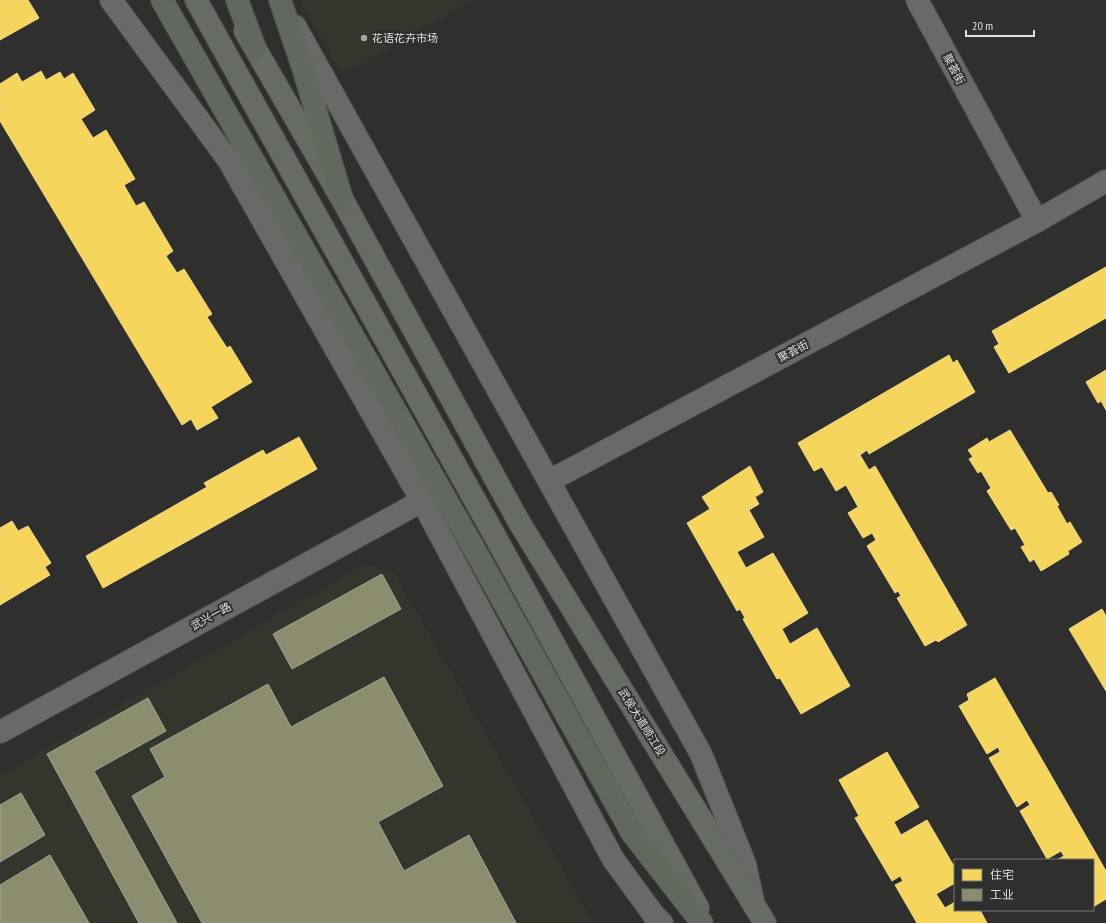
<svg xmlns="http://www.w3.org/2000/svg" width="1106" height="923" font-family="'PT Sans Narrow','Noto Sans SC',sans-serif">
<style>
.built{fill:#33362d}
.homes{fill:#f6d55c;stroke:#efd983}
.industry{fill:#8c8c6e;stroke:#a5a690}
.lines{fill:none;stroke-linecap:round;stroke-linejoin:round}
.minor-casing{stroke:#4c4c4b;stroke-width:24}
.major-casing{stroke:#4c4c4b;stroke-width:24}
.highway-casing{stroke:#4c4c4b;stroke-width:24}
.minor{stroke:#696a68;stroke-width:22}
.major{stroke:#666b64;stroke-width:22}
.highway{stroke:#61695e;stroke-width:22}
.poi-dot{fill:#a2a3a0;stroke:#2f302d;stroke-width:1.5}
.labels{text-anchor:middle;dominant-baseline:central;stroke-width:4;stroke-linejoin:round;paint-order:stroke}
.poi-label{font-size:11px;fill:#e0e1de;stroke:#2f302d;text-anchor:start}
.street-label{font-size:11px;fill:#e0e1de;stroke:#2f302d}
</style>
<rect width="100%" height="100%" fill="#2f2f2e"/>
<!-- built -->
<g class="built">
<polygon points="299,0 473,0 342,75"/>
<polygon points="363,565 394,572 594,923 0,923 0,775"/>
</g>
<!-- homes -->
<g class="homes">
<polygon points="0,0 28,0 39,18 0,40"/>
<polygon points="41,71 46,80 60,72 64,79 73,73 95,110 81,119 93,138 106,130 135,179 124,185 136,206 144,202 173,251 166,256 177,273 184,269 212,314 207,317 227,348 230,346 252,382 211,407 218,418 197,430 191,419 182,425 0,121 0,84 17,73 22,82"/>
<polygon points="1106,267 1106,318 1009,373 994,347 999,344 992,331"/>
<polygon points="949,355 953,363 957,360 975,392 869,454 867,450 860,455 869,470 875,466 967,625 938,642 936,640 925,646 897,598 901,596 898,591 895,593 867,546 876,540 872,533 863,538 848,513 858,507 846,485 836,491 822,467 814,471 798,443"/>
<polygon points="1106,370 1106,410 1101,401 1098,403 1086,382"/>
<polygon points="1010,430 1048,493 1051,492 1059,505 1057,506 1067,524 1070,522 1082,542 1068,551 1069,554 1041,571 1034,559 1030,562 1021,547 1025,545 1015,528 1011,530 987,491 991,488 981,471 978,473 969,459 973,457 968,450 987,438 989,442"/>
<polygon points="299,437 317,469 103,588 86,556 207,487 204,483 263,450 266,455"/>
<polygon points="750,466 763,492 755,497 759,504 749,510 764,537 737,552 746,568 773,553 808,613 782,629 790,644 817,628 850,686 801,714 780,678 777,679 743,619 745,618 740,609 737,611 687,523 710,509 702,497"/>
<polygon points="12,521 18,531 28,526 51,563 45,567 50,575 0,605 0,528"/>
<polygon points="1102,609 1106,616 1106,691 1069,629"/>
<polygon points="995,678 1106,871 1106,899 1093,907 1093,860 1057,860 1064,856 1061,851 1047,859 1020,811 1030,805 1027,800 1017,807 989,758 1000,752 998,747 987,754 959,706 969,700 967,694"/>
<polygon points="887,752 919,807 894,822 901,835 927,820 955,868 955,883 936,894 945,908 955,902 955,910 980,910 987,923 917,923 895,885 903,881 900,876 892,881 855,818 859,816 839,780"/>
</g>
<!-- industry -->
<g class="industry">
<polygon points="382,574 401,609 292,669 273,634"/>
<polygon points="384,677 443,786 378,822 404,871 469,835 516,923 202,923 132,796 165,777 150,749 268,684 291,727"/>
<polygon points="148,698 166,731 94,771 177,923 139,923 47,754"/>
<polygon points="21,793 45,835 0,862 0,805"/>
<polygon points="50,855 89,923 0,923 0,885"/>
</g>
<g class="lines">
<defs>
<g id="minor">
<polyline points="111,0 229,161 422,501 613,859 653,914 662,923"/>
<polyline points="917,0 1037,221"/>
<polyline points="295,26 701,754 745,864 753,901"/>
<polyline points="549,481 1037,221 1106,181"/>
<polyline points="0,732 422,501"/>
</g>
<g id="major">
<polyline points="196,0 496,538 698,908"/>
<polyline points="245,31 342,199 519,522 765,923"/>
</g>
<g id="highway">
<polyline points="162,0 473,547 632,833 702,923"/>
<polyline points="237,0 255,48"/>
<polyline points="280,0 304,71 342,199"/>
</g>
</defs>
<!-- minor casing -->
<use href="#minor" class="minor-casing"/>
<!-- major casing -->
<use href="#major" class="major-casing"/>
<!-- highway casing -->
<use href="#highway" class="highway-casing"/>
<!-- minor -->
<use href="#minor" class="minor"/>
<!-- major -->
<use href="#major" class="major"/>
<!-- highway -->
<use href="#highway" class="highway"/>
</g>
<!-- markers -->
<circle class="poi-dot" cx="364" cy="38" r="4"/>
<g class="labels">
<!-- poi labels -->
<g class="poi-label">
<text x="372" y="38">花语花卉市场</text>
</g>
<!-- street labels -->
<g class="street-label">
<text transform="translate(954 69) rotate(62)">聚荟街</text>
<text transform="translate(793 351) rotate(-28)">聚荟街</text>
<text transform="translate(211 616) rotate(-29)">武兴一路</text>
<text transform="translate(642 722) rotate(58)">武侯大道顺江段</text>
</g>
</g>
<!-- legend -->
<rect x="954" y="859" width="140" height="52" fill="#2f302d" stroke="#767774"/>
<rect x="962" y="869" width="20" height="12" fill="#f6d55c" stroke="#767774"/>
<text x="990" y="879" font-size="12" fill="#e0e1de">住宅</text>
<rect x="962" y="889" width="20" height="12" fill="#8c8c6e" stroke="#767774"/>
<text x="990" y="899" font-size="12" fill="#e0e1de">工业</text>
<!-- scale -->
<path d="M966 30v6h68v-6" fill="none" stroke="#e0e1de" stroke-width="2"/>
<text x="972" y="30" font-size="12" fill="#e0e1de" stroke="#2f302d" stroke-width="3" paint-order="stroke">20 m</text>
</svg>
